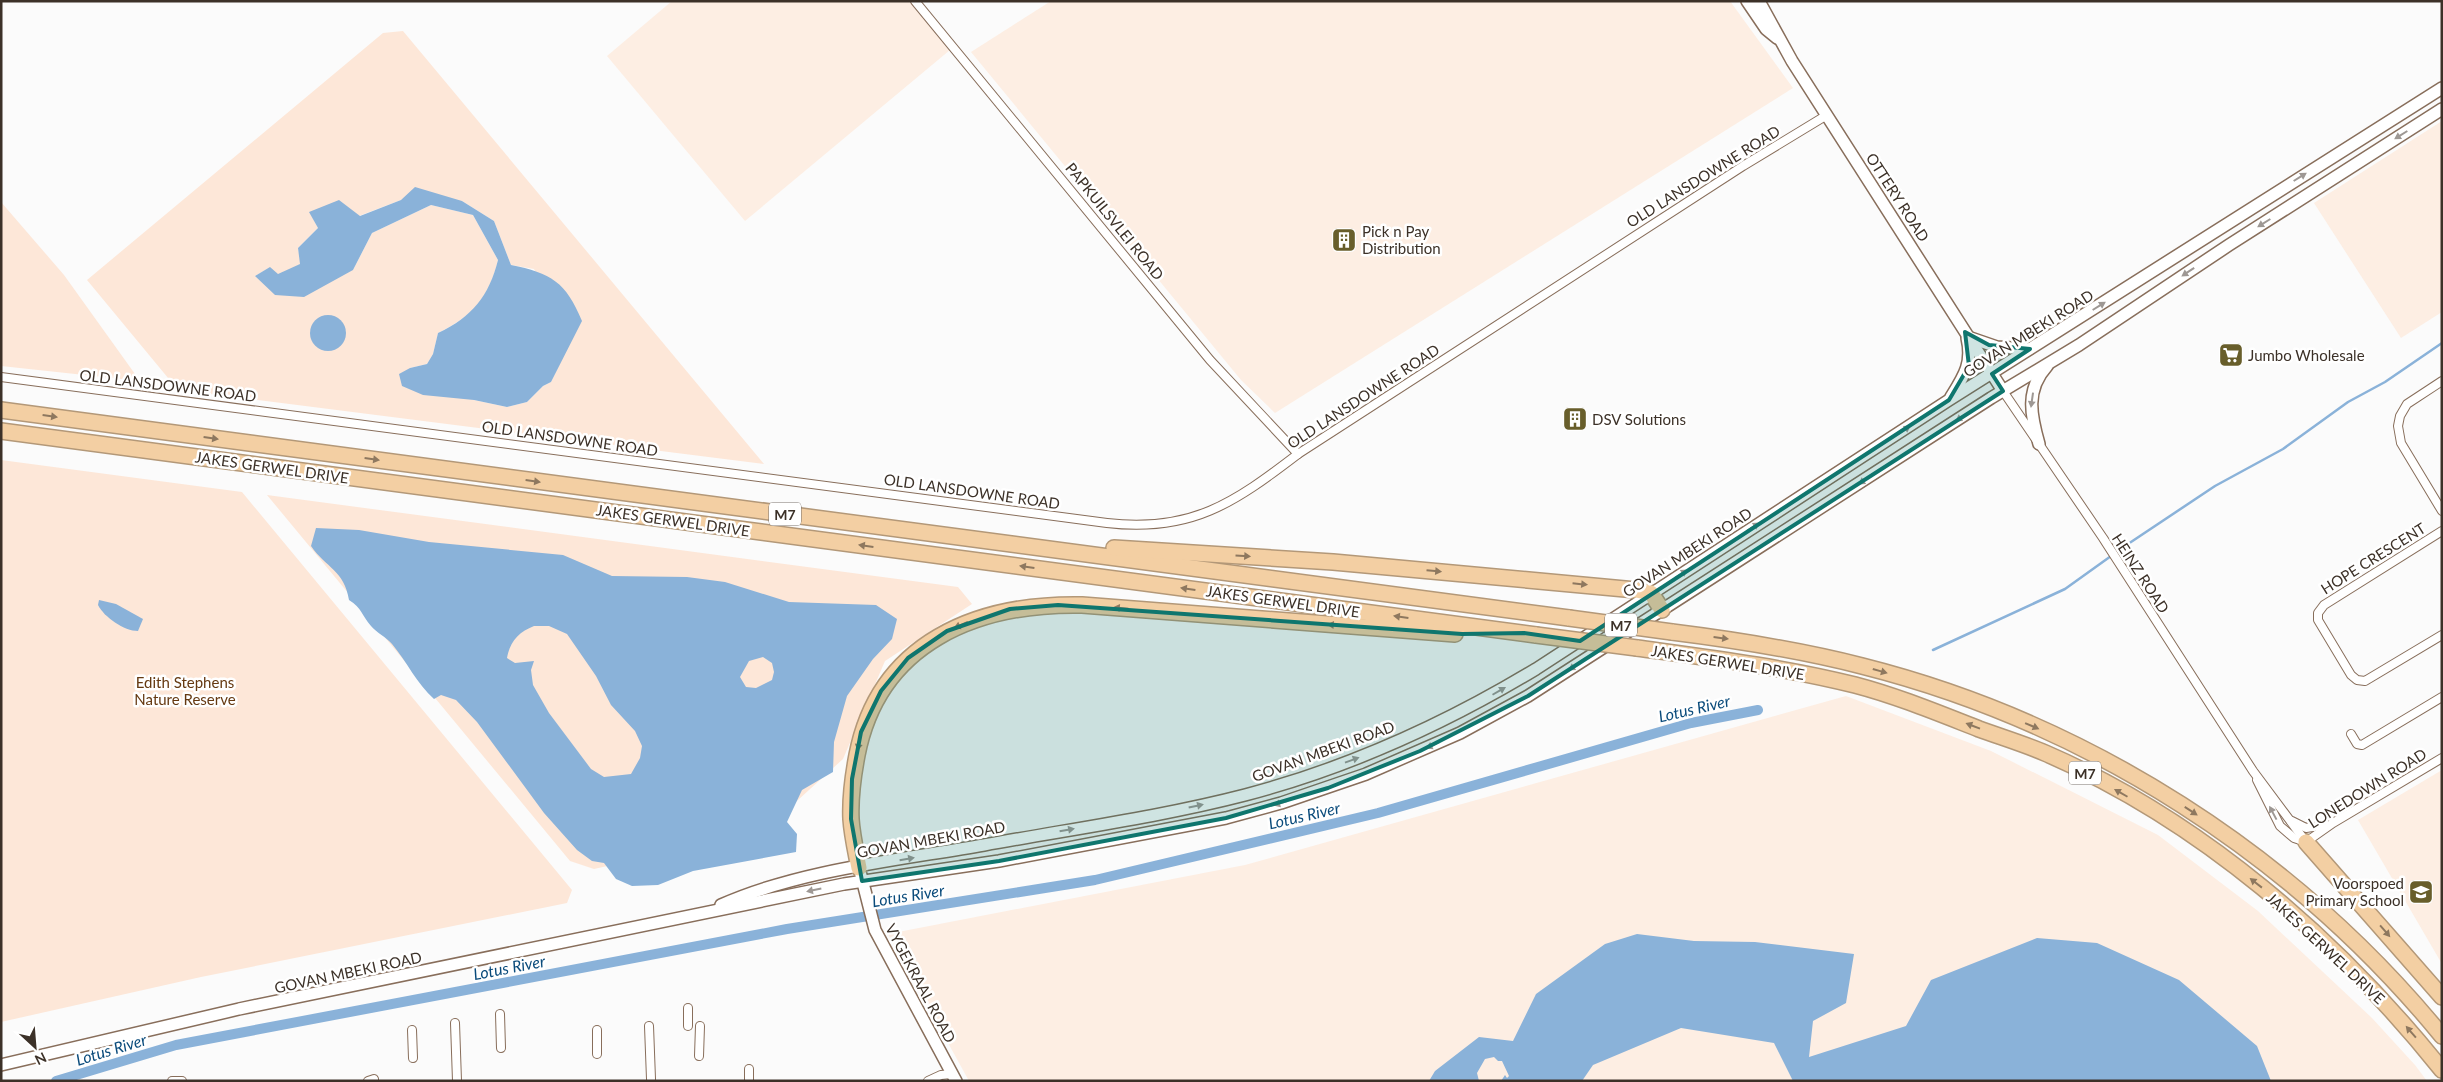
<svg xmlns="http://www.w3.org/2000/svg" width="2443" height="1082" font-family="Lato,sans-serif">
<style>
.built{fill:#fdeee3}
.green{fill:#fde7d8;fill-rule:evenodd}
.water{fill:#8ab2d9;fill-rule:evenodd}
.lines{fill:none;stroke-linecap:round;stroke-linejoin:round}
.stream{stroke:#8ab2d9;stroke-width:2.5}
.canal{stroke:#8ab2d9;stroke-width:10}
.street-casing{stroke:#886e5b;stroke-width:10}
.secondary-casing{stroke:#886e5b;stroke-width:14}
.highway-casing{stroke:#b39878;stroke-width:18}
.street{stroke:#fff;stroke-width:8}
.secondary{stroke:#fff;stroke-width:11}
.highway{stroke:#f3cfa3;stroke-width:15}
.highway-bridge-casing{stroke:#b39878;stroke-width:18;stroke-linecap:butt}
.highway-bridge{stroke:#f3cfa3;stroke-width:15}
.oneway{fill:#9e9894}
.oneway2{fill:#8e785f}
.marked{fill:#0f766e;fill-opacity:0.2;stroke:#0f766e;stroke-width:4;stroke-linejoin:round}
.labels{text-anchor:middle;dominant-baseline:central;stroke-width:5;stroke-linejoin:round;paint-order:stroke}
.shield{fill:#fff;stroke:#766f68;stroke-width:1}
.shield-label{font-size:14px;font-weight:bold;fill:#3c3128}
.street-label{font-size:15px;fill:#3c3128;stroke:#fff}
.poi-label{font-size:15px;fill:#3c3128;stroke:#fff;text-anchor:start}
.park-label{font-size:15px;fill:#653911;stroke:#fff}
.water-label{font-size:16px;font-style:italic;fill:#0a4b7b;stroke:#fff}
</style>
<rect width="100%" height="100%" fill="#fbfbfb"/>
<!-- built -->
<g class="built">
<polygon points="672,1 909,1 950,50 745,221 607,56"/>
<polygon points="1051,1 1730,1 1793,88 1275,413 1241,380 971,52"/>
<polygon points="2442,121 2442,312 2401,338 2314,203"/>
<polygon points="1846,696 1991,751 2158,835 2258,911 2372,1018 2415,1065 2427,1081 969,1081 888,934 1245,865"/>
<polygon points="2442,770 2442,964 2358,820"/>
</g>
<!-- green -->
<g class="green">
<path d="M403,31L764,464L178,390L87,280L383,33ZM401,200L462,201L494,221L511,265L534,269L569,344L551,382L543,386L527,402L507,407L474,400L410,368L427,364L433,354L438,333C473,316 489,297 498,260L473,215L431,205L372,233L353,270L255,276L269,268L278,275L301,264L298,248L318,228L310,212L359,216Z"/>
<polygon points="1,202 64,275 140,381 1,366"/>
<polygon points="1,460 242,492 572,890 567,903 201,977 1,1022"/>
<polygon points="267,495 958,587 972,604 885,661 843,759 764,831 594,869 570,861"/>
</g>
<!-- water -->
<g class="water">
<path d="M415,187L462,201L494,221L511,265C551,273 566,282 582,321L551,382L543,386L527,402L507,407L474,400L423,395L402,386L399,374L410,368L427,364L433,354L438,333C472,317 489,296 498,260L473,215L431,205L372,233L353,270L304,297L275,295L255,276L270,267L278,274L300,264L298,248L318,228L309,212L339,200L360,216L401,200Z"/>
<circle cx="328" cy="333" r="18"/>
<path d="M316,528L359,530L429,542L563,555L612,576L687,577L725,582L789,602L876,605L897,619L892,639L873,659L847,696L834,742L833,772L802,790L787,822L797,834L796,852L693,871L658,885L632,886L616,879L604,863L592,861L577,850L544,813L477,722L456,700L441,695L434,699C417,684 407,662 392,644C386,637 377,633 371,626C362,616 362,608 349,600C344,570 326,568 311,546ZM534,626H549L567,634L596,676L611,705L635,731L642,746L640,758L631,774L604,777L591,769L549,713L533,685L531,670L534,661L515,663L507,658C510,641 519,632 534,626ZM763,657L772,663L774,672L772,680L756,688L746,687L740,677L749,661Z"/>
<path d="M99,600L116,604L143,619L138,631C124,631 104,617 98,605Z"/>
<polygon points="1637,934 1694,941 1755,942 1854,954 1846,1003 1813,1021 1809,1057 1906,1026 1931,980 2037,938 2097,943 2179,980 2257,1046 2271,1081 1793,1081 1774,1043 1681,1028 1593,1065 1582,1081 1501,1081 1505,1075 1507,1078 1509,1076 1502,1061 1498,1061 1494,1057 1485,1059 1477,1073 1479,1081 1429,1081 1435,1071 1479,1037 1513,1041 1536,994 1605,944"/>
</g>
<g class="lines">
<!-- stream -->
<polyline class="stream" points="1933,650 2065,589 2125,546 2215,486 2283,449 2348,402 2385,382 2442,343"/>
<!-- canal -->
<polyline class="canal" points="56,1081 176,1045 787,929 1095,880 1378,813 1691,723 1758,710"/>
<defs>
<g id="street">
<polyline points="915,1 1210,360 1298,454"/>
<path d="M1,377L1107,523C1191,533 1234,503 1298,454L1743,166L1827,115"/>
<polyline points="2442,381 2407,404 2400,416 2398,426 2401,443 2442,511"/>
<polyline points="2003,391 2103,538 2253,771 2306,842"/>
<polyline points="2442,531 2324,605 2318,613 2318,620 2351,675 2357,680 2365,681 2442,635"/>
<polyline points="2351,734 2357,744 2362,745 2442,697"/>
<polyline points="2257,780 2280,826 2294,838 2306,842"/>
<polyline points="2292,821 2306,828 2326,825"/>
<polyline points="2306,842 2333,823 2442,758"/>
<polyline points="688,1008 688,1026"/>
<polyline points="500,1014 501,1048"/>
<polyline points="455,1023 457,1081"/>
<polyline points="649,1026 651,1079"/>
<polyline points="412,1030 413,1058"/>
<polyline points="597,1030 597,1054"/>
<polyline points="699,1056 700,1026"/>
<polyline points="749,1069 749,1081"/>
<polyline points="172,1081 182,1081"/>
<polyline points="368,1081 374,1079 374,1081"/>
<polyline points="928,1081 941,1075 952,1074"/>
</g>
<g id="secondary">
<polyline points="1747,1 1766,29 1777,38"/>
<polyline points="1759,1 1792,61 2003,391"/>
<polyline points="1968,337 1997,347 2029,349"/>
<path d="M1951,397C1964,376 1973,363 1967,338"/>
<path d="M2039,444C2031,416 2025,390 2047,366"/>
<polyline points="861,875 875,930 956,1081"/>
<path d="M721,905C799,870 899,860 984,845C1071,829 1160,817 1245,795C1348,768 1445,724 1536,669L1949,400L2442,88"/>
<polyline points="1,1065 239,1009 844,884 999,861 1226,818 1281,803 1366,774 1460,733 1528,696 1991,398 2079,345 2229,245 2442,109"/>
</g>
<g id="highway">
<polyline points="1,410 1569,618"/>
<polyline points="1,431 1536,635"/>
<polyline points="1114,548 1333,562 1636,590 1651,593 1662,610"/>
<path d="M1672,632C1736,640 1800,650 1862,666C2088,723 2295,856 2442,1036"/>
<path d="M1637,648C1710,658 1783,667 1855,685C1897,696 1938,713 1979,729C2001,737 2024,744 2045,753C2200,820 2337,939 2442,1070"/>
<polyline points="2306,842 2442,997"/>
<path d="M859,868C856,852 852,835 851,819C850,797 853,776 857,755C879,642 977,603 1082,605L1455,634"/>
</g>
</defs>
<!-- street casing -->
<use href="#street" class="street-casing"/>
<!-- secondary casing -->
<use href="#secondary" class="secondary-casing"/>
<!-- highway casing -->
<use href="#highway" class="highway-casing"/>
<!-- street -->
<use href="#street" class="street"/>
<!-- secondary -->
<use href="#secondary" class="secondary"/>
<!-- highway -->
<use href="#highway" class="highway"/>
<defs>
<g id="highway-bridge">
<polyline points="1569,618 1672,632"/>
<polyline points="1536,635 1637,648"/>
</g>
</defs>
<!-- highway-bridge casing -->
<use href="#highway-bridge" class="highway-bridge-casing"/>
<!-- highway-bridge -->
<use href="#highway-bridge" class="highway-bridge"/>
</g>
<!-- one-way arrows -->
<defs><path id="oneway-solid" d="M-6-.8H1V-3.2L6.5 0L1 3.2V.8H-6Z" transform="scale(1.25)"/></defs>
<g class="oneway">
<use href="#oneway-solid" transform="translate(2401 135) rotate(148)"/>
<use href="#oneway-solid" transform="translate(2300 177) rotate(-32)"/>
<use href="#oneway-solid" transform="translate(2264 223) rotate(148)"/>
<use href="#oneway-solid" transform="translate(2188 272) rotate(146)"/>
<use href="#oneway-solid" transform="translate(2099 306) rotate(-32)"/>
<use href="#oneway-solid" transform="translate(2032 400) rotate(98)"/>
<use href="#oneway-solid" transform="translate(1962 417) rotate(147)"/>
<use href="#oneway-solid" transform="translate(1904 430) rotate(-33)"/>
<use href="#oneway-solid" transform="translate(1865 480) rotate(147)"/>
<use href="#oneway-solid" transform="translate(1753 527) rotate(-33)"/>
<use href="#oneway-solid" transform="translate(1681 574) rotate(-33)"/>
<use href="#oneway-solid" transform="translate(1575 666) rotate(147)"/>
<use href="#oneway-solid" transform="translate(1499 691) rotate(-30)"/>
<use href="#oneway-solid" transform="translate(1433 745) rotate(155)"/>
<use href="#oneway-solid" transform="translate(1352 760) rotate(-20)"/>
<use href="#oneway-solid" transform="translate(1281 803) rotate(163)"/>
<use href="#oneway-solid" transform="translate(1196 806) rotate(-12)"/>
<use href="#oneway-solid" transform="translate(2273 813) rotate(-118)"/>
<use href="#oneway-solid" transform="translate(1067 830) rotate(-10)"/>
<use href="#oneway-solid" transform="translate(907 859) rotate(-10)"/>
<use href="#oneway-solid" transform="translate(814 890) rotate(168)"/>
</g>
<g class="oneway2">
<use href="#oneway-solid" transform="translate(50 416) rotate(8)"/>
<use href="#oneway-solid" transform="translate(211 438) rotate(8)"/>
<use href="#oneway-solid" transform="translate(372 459) rotate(8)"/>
<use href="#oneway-solid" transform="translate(533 481) rotate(8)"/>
<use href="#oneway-solid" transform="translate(866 546) rotate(-172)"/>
<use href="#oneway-solid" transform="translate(1243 556) rotate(4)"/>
<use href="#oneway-solid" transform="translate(1027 567) rotate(-172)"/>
<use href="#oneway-solid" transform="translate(1434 571) rotate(5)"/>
<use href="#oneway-solid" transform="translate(1580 584) rotate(6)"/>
<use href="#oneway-solid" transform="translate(1188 589) rotate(-172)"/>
<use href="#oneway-solid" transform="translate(1121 608) rotate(-175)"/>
<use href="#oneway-solid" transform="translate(1401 617) rotate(-172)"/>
<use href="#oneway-solid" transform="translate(961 625) rotate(156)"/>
<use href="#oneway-solid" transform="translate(1335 625) rotate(-176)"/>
<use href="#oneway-solid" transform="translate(1721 638) rotate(7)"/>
<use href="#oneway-solid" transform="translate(1880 671) rotate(16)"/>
<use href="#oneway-solid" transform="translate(1973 726) rotate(-159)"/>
<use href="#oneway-solid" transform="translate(2032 726) rotate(23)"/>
<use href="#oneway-solid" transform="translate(859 743) rotate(101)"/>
<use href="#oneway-solid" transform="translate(2121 793) rotate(-150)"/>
<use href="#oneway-solid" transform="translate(2191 811) rotate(33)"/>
<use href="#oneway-solid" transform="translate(2256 883) rotate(-142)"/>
<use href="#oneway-solid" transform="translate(2385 931) rotate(49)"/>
<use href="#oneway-solid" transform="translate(2411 1032) rotate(-131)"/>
</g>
<!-- marked area -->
<path class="marked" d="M1965,332L1989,345L2030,349L1992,374L2003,391L1528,696L1420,751L1328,788L1226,818L999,861L862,881L851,819L852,779L861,732L881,691L908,658L947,631L1010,609L1058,605L1462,634L1524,633L1580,641L1949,400L1969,366Z"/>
<!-- icons -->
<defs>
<symbol id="building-square" viewBox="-11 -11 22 22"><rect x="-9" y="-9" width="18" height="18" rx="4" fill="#685e2b" stroke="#fff"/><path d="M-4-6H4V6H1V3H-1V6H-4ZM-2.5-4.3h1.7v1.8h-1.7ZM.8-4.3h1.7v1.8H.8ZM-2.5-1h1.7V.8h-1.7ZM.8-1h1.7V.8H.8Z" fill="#fff"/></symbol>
<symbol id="supermarket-square" viewBox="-11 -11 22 22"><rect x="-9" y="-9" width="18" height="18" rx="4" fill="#685e2b" stroke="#fff"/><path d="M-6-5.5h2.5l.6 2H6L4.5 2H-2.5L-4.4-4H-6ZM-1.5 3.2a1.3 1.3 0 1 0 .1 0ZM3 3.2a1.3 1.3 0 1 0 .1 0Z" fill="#fff"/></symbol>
<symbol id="school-square" viewBox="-11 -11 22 22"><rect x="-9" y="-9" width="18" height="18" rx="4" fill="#685e2b" stroke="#fff"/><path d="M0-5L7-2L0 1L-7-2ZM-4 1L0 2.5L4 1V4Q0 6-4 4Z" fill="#fff"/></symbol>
</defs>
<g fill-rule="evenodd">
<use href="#building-square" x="1330" y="226" width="28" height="28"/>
<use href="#supermarket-square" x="2217" y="341" width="28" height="28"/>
<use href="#building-square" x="1561" y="405" width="28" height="28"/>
<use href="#school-square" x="2407" y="878" width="28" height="28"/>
</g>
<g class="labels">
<!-- shield labels -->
<g class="shield">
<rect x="769" y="502.5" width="32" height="23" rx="4"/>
<rect x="1605" y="613.5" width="32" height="23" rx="4"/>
<rect x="2069" y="761.5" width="32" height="23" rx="4"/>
</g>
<g class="shield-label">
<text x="785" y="514">M7</text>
<text x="1621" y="625">M7</text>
<text x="2085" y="773">M7</text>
</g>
<!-- street labels -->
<g class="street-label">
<text transform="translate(1703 176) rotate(-32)">OLD LANSDOWNE ROAD</text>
<text transform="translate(1898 197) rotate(57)">OTTERY ROAD</text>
<text transform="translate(1115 221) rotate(51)">PAPKUILSVLEI ROAD</text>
<text transform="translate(2028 333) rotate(-32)">GOVAN MBEKI ROAD</text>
<text transform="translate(168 385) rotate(7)">OLD LANSDOWNE ROAD</text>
<text transform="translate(1363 396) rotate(-33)">OLD LANSDOWNE ROAD</text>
<text transform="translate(570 438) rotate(8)">OLD LANSDOWNE ROAD</text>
<text transform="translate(272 467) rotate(8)">JAKES GERWEL DRIVE</text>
<text transform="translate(972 491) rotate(8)">OLD LANSDOWNE ROAD</text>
<text transform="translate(673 520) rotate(8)">JAKES GERWEL DRIVE</text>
<text transform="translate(1687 552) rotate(-33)">GOVAN MBEKI ROAD</text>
<text transform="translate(2373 558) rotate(-32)">HOPE CRESCENT</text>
<text transform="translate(2141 573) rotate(57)">HEINZ ROAD</text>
<text transform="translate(1283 601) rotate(8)">JAKES GERWEL DRIVE</text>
<text transform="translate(1728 662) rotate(9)">JAKES GERWEL DRIVE</text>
<text transform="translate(1323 751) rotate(-20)">GOVAN MBEKI ROAD</text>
<text transform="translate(2367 788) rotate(-32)">LONEDOWN ROAD</text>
<text transform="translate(931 839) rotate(-10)">GOVAN MBEKI ROAD</text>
<text transform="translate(2326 948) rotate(43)">JAKES GERWEL DRIVE</text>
<text transform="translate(348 972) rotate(-12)">GOVAN MBEKI ROAD</text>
<text transform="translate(921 983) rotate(62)">VYGEKRAAL ROAD</text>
</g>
<!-- poi labels -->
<g class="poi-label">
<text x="1362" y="231">Pick n Pay<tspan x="1362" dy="17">Distribution</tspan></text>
<text x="2248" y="355">Jumbo Wholesale</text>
<text x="1592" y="419">DSV Solutions</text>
<text x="2404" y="883" text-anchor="end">Voorspoed<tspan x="2404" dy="17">Primary School</tspan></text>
</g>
<!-- park labels -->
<g class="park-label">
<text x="185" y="682">Edith Stephens<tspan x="185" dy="17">Nature Reserve</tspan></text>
</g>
<!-- water labels -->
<g class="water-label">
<text transform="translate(1694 708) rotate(-13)">Lotus River</text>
<text transform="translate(1304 815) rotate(-13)">Lotus River</text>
<text transform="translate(908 895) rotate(-9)">Lotus River</text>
<text transform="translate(509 967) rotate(-11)">Lotus River</text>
<text transform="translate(111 1049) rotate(-17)">Lotus River</text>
</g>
</g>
<!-- border -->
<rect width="2443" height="1082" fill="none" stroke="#3c3128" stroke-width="5"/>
<!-- north arrow -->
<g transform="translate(35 1047) rotate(154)" stroke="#ffffff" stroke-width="4" paint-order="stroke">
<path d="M0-4L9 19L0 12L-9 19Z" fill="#3c3128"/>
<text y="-8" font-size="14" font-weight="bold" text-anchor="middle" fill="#3c3128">N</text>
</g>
</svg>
